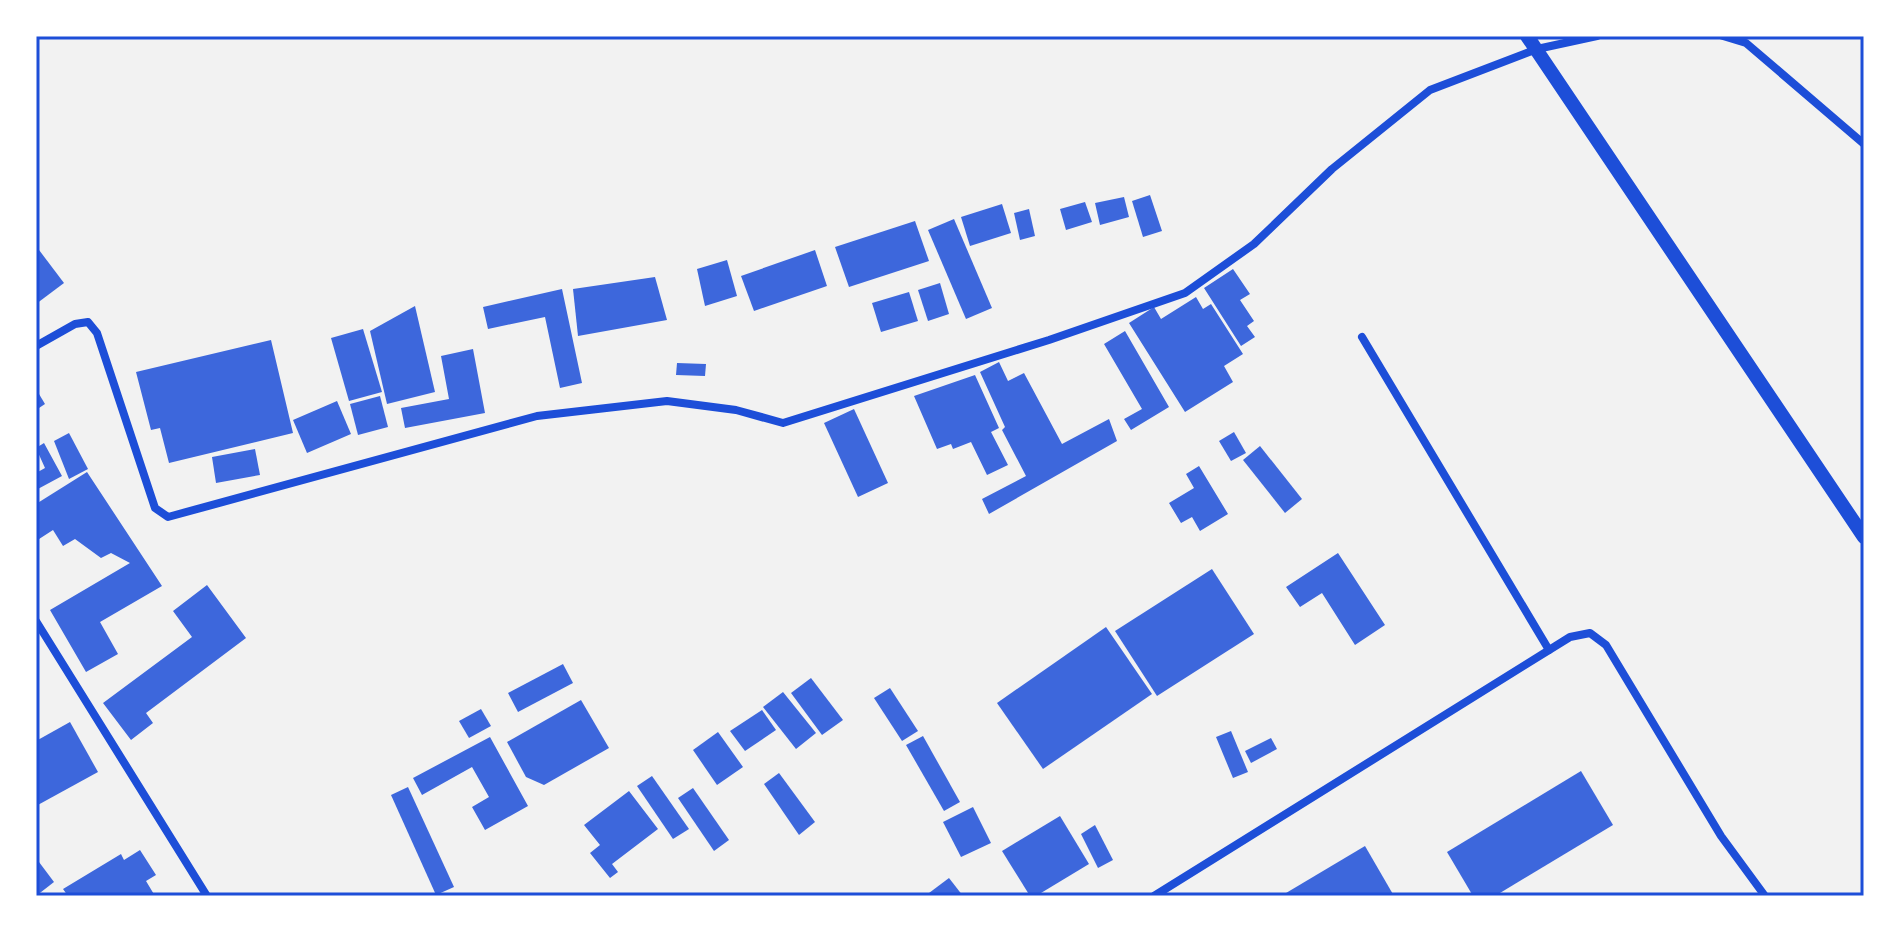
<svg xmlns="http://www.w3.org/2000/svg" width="1900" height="932" font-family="Roboto,sans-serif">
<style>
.building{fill:#3d67dc}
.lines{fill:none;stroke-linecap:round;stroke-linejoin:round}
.minor{stroke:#1d4ed8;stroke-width:8}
.tertiary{stroke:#1d4ed8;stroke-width:14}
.neatline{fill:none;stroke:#1d4ed8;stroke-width:3}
</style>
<rect width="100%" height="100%" fill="#f2f2f2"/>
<!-- building -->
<g class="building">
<polygon points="1150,195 1162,231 1143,237 1132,201"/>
<polygon points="1124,197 1129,217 1100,225 1095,203"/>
<polygon points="1085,202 1092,222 1066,230 1060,209"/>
<polygon points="1002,204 1011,233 970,246 961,217"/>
<polygon points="1029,209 1035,236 1020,240 1014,213"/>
<polygon points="954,219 992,308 966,319 928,230"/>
<polygon points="915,221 929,261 849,287 835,247"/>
<polygon points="36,246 64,283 36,304"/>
<polygon points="815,250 827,286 754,311 741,276"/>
<polygon points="727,260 737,296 705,306 697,269"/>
<polygon points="1233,269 1250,294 1240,300 1254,321 1247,326 1255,337 1241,346 1204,288"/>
<polygon points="655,277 667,320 578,336 573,289"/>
<polygon points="940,283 949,314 928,321 918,290"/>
<polygon points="562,289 582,383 560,388 545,317 488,329 483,307"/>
<polygon points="909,292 918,321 881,332 872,303"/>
<polygon points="1196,297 1203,309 1211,304 1243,354 1224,366 1233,382 1185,412 1129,323 1154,307 1161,319"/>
<polygon points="415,306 435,392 387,404 370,331"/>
<polygon points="363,329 382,392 349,401 331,338"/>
<polygon points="1125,331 1169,407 1131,430 1124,419 1142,409 1104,344"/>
<polygon points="271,340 293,433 169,463 160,428 151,430 136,372"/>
<polygon points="473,349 485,413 405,428 401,408 449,399 441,356"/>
<polygon points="999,362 1008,381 1024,373 1062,444 1109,419 1117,441 989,514 982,499 1026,476 1002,430 1005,427 980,372"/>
<polygon points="677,363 706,364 705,376 676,375"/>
<polygon points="975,375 999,428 991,432 1008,465 987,475 971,442 953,449 951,444 937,449 914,396"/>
<polygon points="36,389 45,404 36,410"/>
<polygon points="380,396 388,427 358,435 350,404"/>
<polygon points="337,401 351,434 307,453 293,420"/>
<polygon points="854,409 888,483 858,497 824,423"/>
<polygon points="1234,432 1246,453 1231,461 1219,441"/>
<polygon points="69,433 88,469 69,479 54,441"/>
<polygon points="44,443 62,476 36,490 36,473 45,468 36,448"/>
<polygon points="1260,446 1302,499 1285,513 1243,460"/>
<polygon points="255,449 260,475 216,483 212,457"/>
<polygon points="1199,466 1228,514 1200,531 1192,517 1181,523 1169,503 1194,488 1186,474"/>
<polygon points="87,472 162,586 100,622 118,654 86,672 50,610 130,563 111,553 101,558 75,539 63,546 53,530 36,541 36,504"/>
<polygon points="1338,553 1385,625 1355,645 1322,593 1300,607 1286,587"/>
<polygon points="1212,569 1254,634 1157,696 1115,631"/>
<polygon points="207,585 246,638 146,713 153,723 131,740 103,703 192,637 173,611"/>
<polygon points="1106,627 1152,694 1043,769 997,703"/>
<polygon points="563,664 573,683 518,712 508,693"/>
<polygon points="811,678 843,720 822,735 791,693"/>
<polygon points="890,688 918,731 902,741 874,698"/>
<polygon points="783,692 816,733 796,749 763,707"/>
<polygon points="581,700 609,748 544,785 526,777 507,742"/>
<polygon points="481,709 491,726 469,738 459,721"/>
<polygon points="762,710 776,730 745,751 730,731"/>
<polygon points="70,722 98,772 36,806 36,741"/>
<polygon points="1231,731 1248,772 1233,778 1216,737"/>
<polygon points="718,732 743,767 717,785 693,750"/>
<polygon points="923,736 960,802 944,811 906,745"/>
<polygon points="490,737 528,806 485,830 472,807 489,797 472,767 422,795 413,778"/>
<polygon points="1271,738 1277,749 1251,763 1245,751"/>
<polygon points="1581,771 1613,825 1495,896 1473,896 1447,852"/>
<polygon points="779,773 815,822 799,835 764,784"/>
<polygon points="652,776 689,829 673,839 637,786"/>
<polygon points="408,787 454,887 436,895 391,795"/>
<polygon points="693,788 729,840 714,851 678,798"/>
<polygon points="629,791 658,829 612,864 618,872 610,878 590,853 600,845 584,825"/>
<polygon points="973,807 991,843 961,857 943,822"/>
<polygon points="1060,816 1089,864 1036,896 1030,896 1002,851"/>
<polygon points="1095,825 1113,860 1098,868 1081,834"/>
<polygon points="1365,846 1394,896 1281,896"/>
<polygon points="140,850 156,875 146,881 155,896 68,896 63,889 121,854 124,860"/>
<polygon points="36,858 54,882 36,896"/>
<polygon points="949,878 963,896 925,896"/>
</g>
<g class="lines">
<!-- minor -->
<g class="minor">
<polyline points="1723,36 1746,43 1864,144"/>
<polyline points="1362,337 1549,650"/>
<polyline points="36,346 75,324 88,322 97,333 155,508 168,517 537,416 667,401 736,410 783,423 1049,340 1185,293 1254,244 1332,169 1430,90 1537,49 1597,36"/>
<polyline points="36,621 207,896"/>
<polyline points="1154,896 1570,637 1590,633 1606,645 1721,836 1765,896"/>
</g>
<!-- tertiary -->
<polyline class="tertiary" points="1527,36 1864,537"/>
</g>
<!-- border -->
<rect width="1900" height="932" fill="none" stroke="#ffffff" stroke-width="76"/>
<rect x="38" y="38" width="1824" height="856" class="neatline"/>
</svg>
